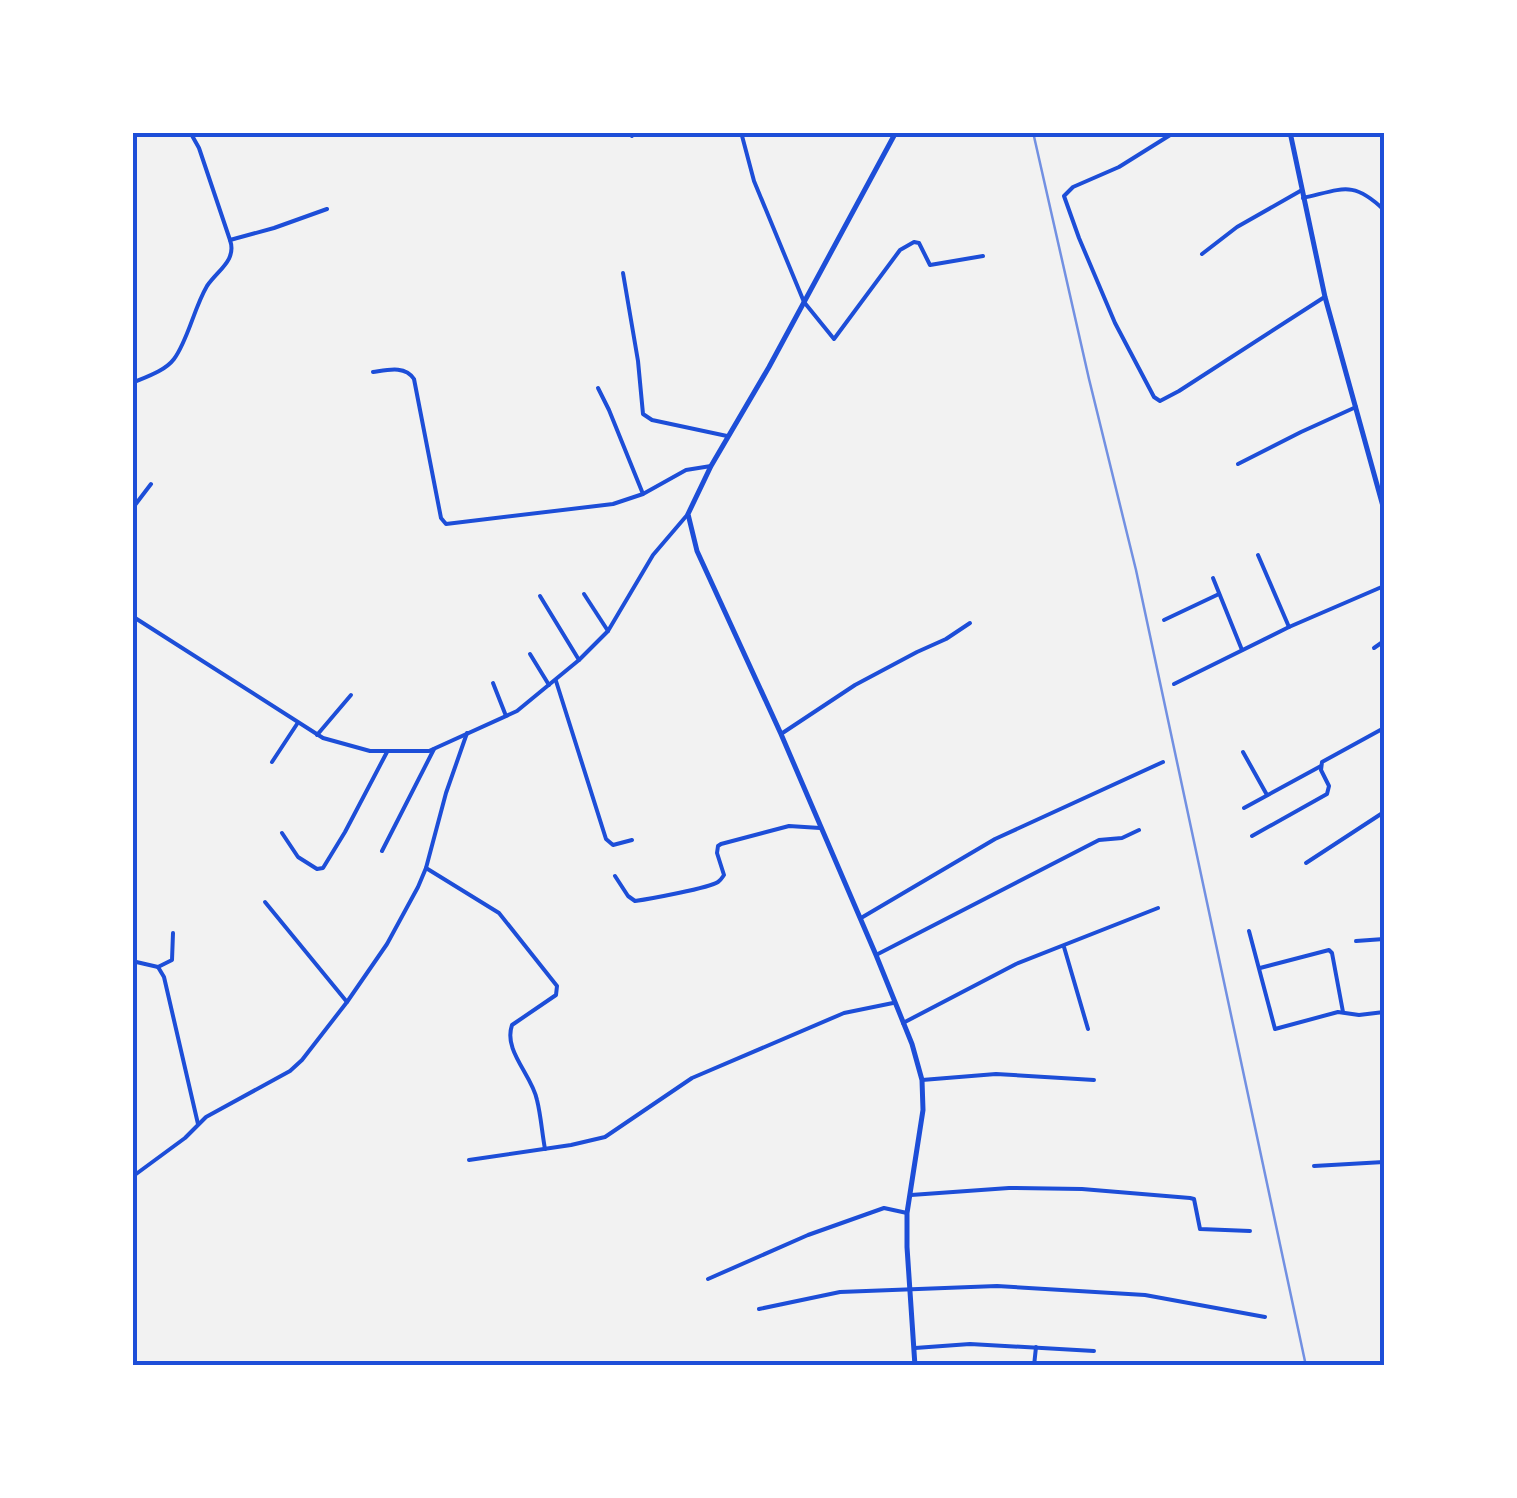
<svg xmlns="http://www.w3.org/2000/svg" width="1517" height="1498" font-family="Literata,serif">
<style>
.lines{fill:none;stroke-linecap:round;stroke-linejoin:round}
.minor{stroke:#1d4ed8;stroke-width:4}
.tertiary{stroke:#1d4ed8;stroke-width:5}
.rail{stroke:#7290e2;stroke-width:2.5}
.neatline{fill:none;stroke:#1d4ed8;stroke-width:4}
</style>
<rect width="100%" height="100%" fill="#f2f2f2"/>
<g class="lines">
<!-- minor -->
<g class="minor">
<polyline points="190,132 199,148 230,240"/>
<polyline points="631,132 632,136"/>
<polyline points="741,132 754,181 804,302 834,339 900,250 914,242 919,243 930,265 983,256"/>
<polyline points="1175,132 1119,167 1073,187 1064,196 1079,238 1115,323 1154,397 1160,401 1179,391 1323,298"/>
<polyline points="343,133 345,132"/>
<path d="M1303,198C1343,189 1353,180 1384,210"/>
<polyline points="1202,254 1237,227 1302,190"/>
<polyline points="623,273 638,361 643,414 652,420 727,436"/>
<path d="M373,372C387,370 405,365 414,379L441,518L446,524L613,504L643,494L686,470L711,466"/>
<path d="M132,383C146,377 165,371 174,359C188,340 194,308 207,286C218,270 237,260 230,240L274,228L327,209"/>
<polyline points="598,388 609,410 643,494"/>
<polyline points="1238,464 1301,432 1356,407"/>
<polyline points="132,509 151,484"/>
<polyline points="1258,555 1289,627"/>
<polyline points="1213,578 1242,650"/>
<polyline points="584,594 608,631"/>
<polyline points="540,596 579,660"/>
<polyline points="132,616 323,738 370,751 429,751 517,711 579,660 608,631 653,555 688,514"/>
<polyline points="1164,620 1219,594"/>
<polyline points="1374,648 1384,641"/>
<polyline points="530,654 549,685"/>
<polyline points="556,681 606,839 613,845 632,840"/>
<polyline points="493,683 506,716"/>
<polyline points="1174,684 1289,627 1384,586"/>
<polyline points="781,734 855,685 917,652 946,639 970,623"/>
<polyline points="317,735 351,695"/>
<polyline points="1243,752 1267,795"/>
<polyline points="272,762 297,724"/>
<polyline points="1244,808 1321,766"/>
<polyline points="282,833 298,857 317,869 323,868 345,832 387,752"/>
<polyline points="1252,836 1327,794 1329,786 1321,770 1322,762 1384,728"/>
<polyline points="382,851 434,749"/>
<polyline points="1306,863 1384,812"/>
<path d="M426,868L499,913L557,986L556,995L512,1025C503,1051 532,1075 537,1100C541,1116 542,1133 545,1149"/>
<path d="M615,876L628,896L635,901C649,899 709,888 718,882C721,880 722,878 724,875L717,853L718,846L721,844L789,826L820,828"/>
<polyline points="265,902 347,1002"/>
<polyline points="861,918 995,839 1163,762"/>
<polyline points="1249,931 1275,1029 1338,1012 1359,1015 1384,1012"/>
<polyline points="1356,941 1384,939"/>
<polyline points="1064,947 1088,1029"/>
<polyline points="876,955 1099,840 1122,838 1139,830"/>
<polyline points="132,961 158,967 164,977 198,1124"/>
<polyline points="158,967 172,960 173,933"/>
<polyline points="1260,968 1329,950 1332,953 1343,1012"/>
<polyline points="903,1023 1016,964 1158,908"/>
<polyline points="922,1080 996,1074 1094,1080"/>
<polyline points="469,1160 571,1145 605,1137 692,1078 844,1013 893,1003"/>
<polyline points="1314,1166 1384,1162"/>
<polyline points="132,1177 185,1138 206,1117 290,1071 302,1060 347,1002 387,944 418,887 426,868 446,793 467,733"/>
<polyline points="911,1195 1009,1188 1082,1189 1190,1198 1194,1199 1200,1229 1250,1231"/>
<polyline points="708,1279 808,1235 884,1208 907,1213"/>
<polyline points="759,1309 840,1292 997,1286 1145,1295 1265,1317"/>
<polyline points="915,1348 970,1344 1094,1351"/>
<polyline points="1034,1366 1036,1347"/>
</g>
<!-- tertiary -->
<g class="tertiary">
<polyline points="896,132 769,367 711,466 688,514 697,551 781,734 876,955 912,1044 922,1080 923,1110 907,1213 907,1247 915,1366"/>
<polyline points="1290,132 1325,297 1384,510"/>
</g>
<!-- rail -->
<polyline class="rail" points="1033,132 1089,379 1136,570 1306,1366"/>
</g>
<!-- border -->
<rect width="1517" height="1498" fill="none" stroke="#ffffff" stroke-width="270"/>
<rect x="135" y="135" width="1247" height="1228" class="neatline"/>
</svg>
